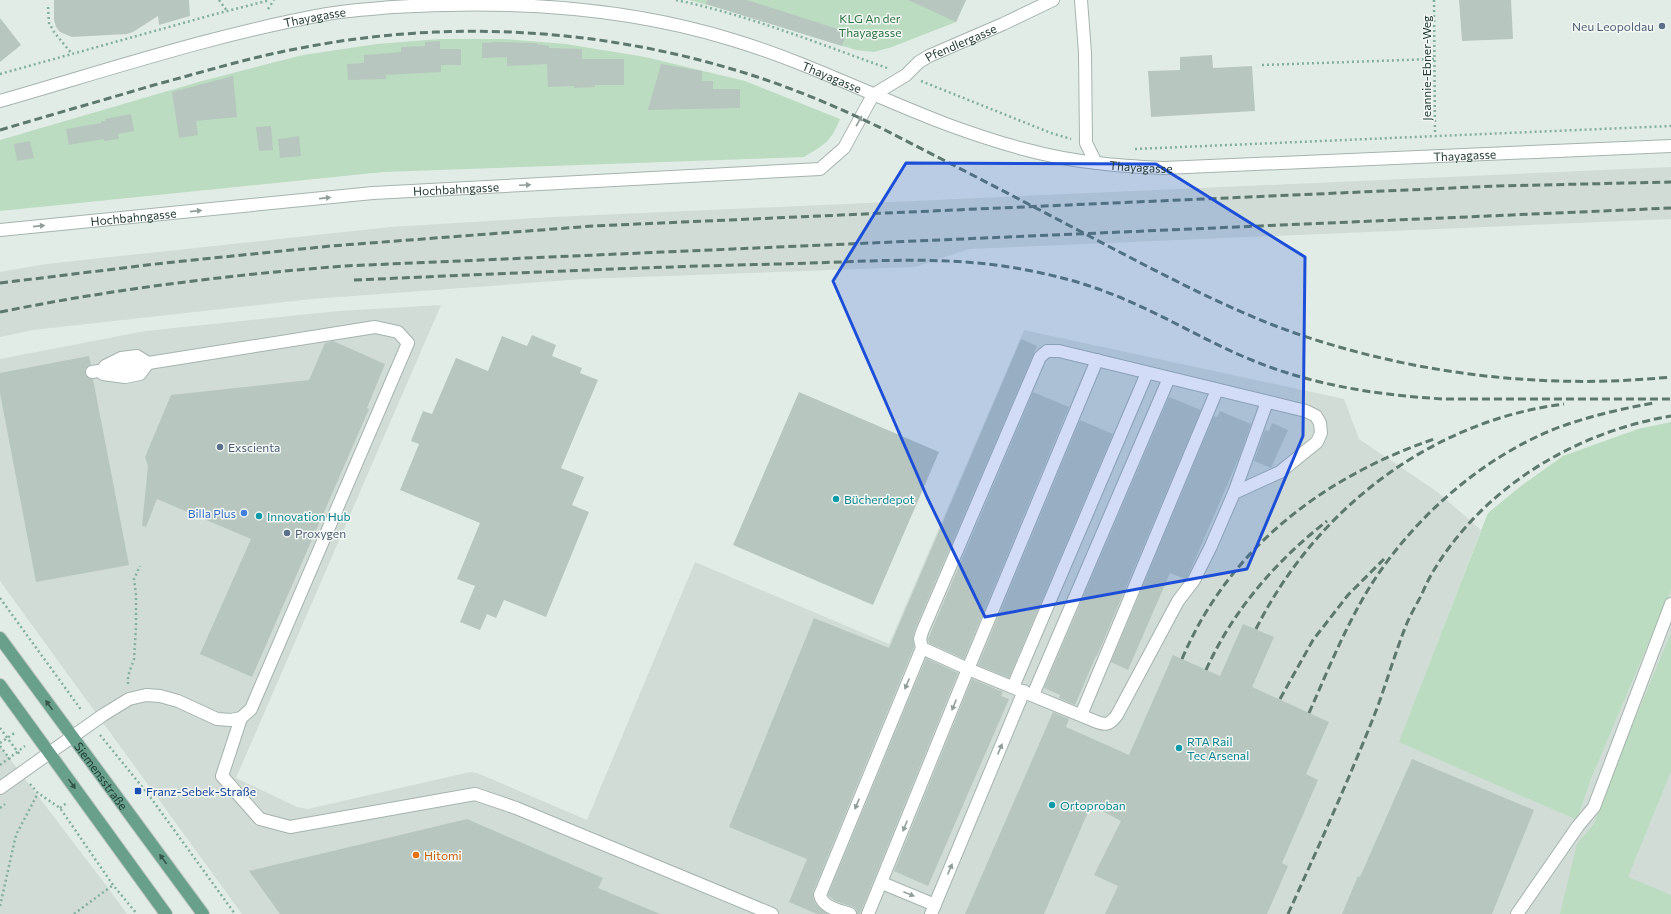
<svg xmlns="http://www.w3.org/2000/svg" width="1671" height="914" font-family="Commissioner,sans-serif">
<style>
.built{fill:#d0dcd5}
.green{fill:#bbdcc1}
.building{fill:#b7c7bf}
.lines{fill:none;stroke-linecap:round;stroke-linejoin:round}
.minor-casing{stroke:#a5b4ad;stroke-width:14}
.major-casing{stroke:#c1c8c6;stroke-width:14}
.path{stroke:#83af9d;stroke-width:2.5;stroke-dasharray:2 3;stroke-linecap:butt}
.minor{stroke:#fff;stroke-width:12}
.major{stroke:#68a08c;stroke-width:12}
.rail{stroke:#5d786e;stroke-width:3;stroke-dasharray:8 4;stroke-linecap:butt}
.oneway{fill:#909e99}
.oneway2{fill:#345549}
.marked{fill:#1d4ed8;fill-opacity:0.2;stroke:#1d4ed8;stroke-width:3;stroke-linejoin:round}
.service-dot{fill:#5c6f8a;stroke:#f3f8f5;stroke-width:1.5}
.culture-dot{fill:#0f9aa8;stroke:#f3f8f5;stroke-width:1.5}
.shop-dot{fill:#3f7fe0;stroke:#f3f8f5;stroke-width:1.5}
.transit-dot{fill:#1a4fb4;stroke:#f3f8f5;stroke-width:1.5}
.food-dot{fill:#e8710a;stroke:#f3f8f5;stroke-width:1.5}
.labels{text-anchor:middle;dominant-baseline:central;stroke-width:3;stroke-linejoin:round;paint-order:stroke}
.street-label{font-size:12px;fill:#223c33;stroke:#f3f8f5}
.park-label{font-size:12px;fill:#2e7241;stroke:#f3f8f5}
.service-label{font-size:12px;fill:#4e5e75;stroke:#f3f8f5;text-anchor:start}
.culture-label{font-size:12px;fill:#0d838f;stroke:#f3f8f5;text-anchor:start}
.shop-label{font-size:12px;fill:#366cbe;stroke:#f3f8f5;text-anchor:end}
.transit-label{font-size:12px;fill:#164399;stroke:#f3f8f5;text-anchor:start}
.food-label{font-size:12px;fill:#c56008;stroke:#f3f8f5;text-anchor:start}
</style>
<rect width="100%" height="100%" fill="#e2ece6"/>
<!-- built -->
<g class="built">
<polygon points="1671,167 1671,219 969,249 915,267 584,279 312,299 33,330 0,337 0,272 46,264 390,227 553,217"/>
<polygon points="441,305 236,778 297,807 308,809 470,772 477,773 587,820 695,562 889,644 1024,330 1344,399 1359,439 1436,491 1481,530 1400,741 1577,820 1591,779 1671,590 1671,914 242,914 0,581 0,359 145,331 339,311"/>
<polygon points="0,746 108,888 127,914 0,914"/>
</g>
<!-- green -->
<g class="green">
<polygon points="689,0 966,0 956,22 892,47 874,52 856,50 719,8"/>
<path d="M439,39H506L566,44L645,57L745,81L840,119C831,142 824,145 804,157L383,172L0,211V140L202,81L303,55L377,44Z"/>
<polygon points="1671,422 1671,590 1591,779 1577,820 1399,742 1488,513 1521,486 1563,456 1638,429"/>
<polygon points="1671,633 1671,771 1628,877 1671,895 1671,914 1560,914 1577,844 1594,824 1620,755"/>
</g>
<!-- building -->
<g class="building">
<polygon points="54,0 189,0 190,16 159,25 158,16 133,32 127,34 72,37 60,32 56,27 54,20"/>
<polygon points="707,0 747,0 847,32 842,46 706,4"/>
<polygon points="908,0 966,0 956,22"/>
<polygon points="1459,0 1511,0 1513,39 1462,41"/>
<polygon points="0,18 21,45 0,62"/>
<polygon points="440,41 440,49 461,49 461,65 441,65 441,72 386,75 386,79 348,80 347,64 364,63 364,55 401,52 401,47 425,46 425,42"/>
<polygon points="496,42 537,43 537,44 549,46 549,48 582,49 582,59 624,59 624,85 595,85 595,87 574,88 574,86 548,87 547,64 507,66 507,57 482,58 482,43"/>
<polygon points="1212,55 1213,68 1252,66 1255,111 1151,117 1148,71 1180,70 1180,57"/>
<polygon points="661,64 702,71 702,81 713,81 713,89 740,89 740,108 648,110"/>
<polygon points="233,76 237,117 196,121 198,135 179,138 172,92"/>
<polygon points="131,114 134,131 118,134 119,139 104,141 104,139 69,145 66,129 101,123 101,121 106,121 105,119"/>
<polygon points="271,126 273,150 259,151 256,127"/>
<polygon points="299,136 301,156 280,158 278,139"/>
<polygon points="30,141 34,158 17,161 14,144"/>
<polygon points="532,335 556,345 552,356 582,368 580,373 598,380 561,468 584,477 572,505 589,512 546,617 504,600 496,618 487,614 480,630 460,622 475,586 457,579 480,523 400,490 419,444 411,441 423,411 432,414 456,358 488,371 502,336 527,346"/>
<polygon points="1021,339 1037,346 915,629 913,637 914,647 813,892 813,898 816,904 828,914 817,914 789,902 807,859 729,827 814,618 889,648"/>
<polygon points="333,341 385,364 367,408 369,409 252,677 200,654 251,539 157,499 146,527 142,526 148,466 145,457 171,395 309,380 325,343"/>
<polygon points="89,356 91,365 85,369 85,374 89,379 93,379 129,565 36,582 0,393 0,373"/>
<polygon points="799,392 939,452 873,605 733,545"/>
<polygon points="1033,392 1069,407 964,659 929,643 928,639"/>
<polygon points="1169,397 1201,410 1097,656 1096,656 1075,705 1059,698 1060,695 1044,688"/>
<polygon points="1220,411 1251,424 1240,455 1188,576 1185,579 1170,573 1128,670 1111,662 1214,416 1217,417"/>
<polygon points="1080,420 1113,434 1009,678 978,665"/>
<polygon points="1272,423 1288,430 1271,468 1254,461 1265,430 1269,431"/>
<polygon points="1243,624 1274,637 1252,687 1329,722 1306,774 1318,780 1282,863 1288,866 1267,914 1105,914 1118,886 1094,875 1121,821 1091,805 1044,914 965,914 1053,712 1069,719 1066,727 1129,755 1173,655 1220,676"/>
<polygon points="926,658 958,673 864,904 860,914 857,914 856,909 853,907 835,901 828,895"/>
<polygon points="972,679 1003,692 1001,696 1009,699 928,886 894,871"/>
<polygon points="1412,759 1534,810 1492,914 1342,914 1358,876 1360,877"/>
<polygon points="467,819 603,878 598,888 660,914 280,914 249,871"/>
</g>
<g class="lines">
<defs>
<g id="minor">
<polyline points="1081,0 1085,53 1086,143 1096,163"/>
<path id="s1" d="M873,95L906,75L919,62L929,56L1003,24L1053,0"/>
<path id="s2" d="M0,101C108,70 216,34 327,14C348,10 371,9 393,7C506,0 624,6 733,40C806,62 875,97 946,124C995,142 1046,158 1098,163C1120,166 1142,167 1164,168L1671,146"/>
<path id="s3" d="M0,230L373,193L820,169L844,148L873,95"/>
<polyline points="105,366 121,358 137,356 148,363"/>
<polyline points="103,374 125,377 140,374 148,363"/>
<polyline points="1234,493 1267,402"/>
<polyline points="1013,687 1147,373"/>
<polyline points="1033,695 1169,378"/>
<polyline points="1081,715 1217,390"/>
<polyline points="241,718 222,776 260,819 290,827 475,794 516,808 772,914"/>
<polyline points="0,788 103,715 129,699 146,695 160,696 178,701 217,719 231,720 241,718 251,709 408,343 398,332 375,327 92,372"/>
<polyline points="882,883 935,905"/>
<path d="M850,914C839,910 823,908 820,895L922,648L920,639L922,632L1040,357L1047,351H1059L1306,411L1316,416L1320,423L1321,433L1317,442L1280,472L1234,493L1211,546L1194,580L1178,601L1117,715C1111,723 1107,726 1097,722L968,669L922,648"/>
<polyline points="868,914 968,669 1097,360"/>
<polyline points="931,914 1024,691"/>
<polyline points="1517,914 1578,826 1594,807 1671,604"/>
</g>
<g id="major">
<path id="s4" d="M0,638L203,914"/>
<polyline points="0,685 166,914"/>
</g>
</defs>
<!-- minor casing -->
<use href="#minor" class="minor-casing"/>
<!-- major casing -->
<use href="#major" class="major-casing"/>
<!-- path -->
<g class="path">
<polyline points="219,0 227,11"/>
<path d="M676,0C748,15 817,43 887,68"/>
<polyline points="1434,0 1435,135"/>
<polyline points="48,7 49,23 54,32 72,54"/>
<polyline points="268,9 274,0"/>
<polyline points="1262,65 1434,59"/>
<polyline points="0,74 212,15 270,0"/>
<polyline points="921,81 1051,133 1071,139"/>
<polyline points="1135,149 1671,126"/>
<polyline points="0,598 82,711"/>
<polyline points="128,684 128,676 134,659 136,627 136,595 134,579 140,566"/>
<polyline points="0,728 20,755"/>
<polyline points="100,735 148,794 235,914"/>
<polyline points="0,743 16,732"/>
<polyline points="0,746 12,762"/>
<polyline points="0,765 25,746"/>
<polyline points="30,784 38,793 60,808 113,885 137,914"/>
<polyline points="0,808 5,804"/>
<polyline points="60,808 68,802"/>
<polyline points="0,906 16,835 38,793"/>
<polyline points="74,914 113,885"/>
</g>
<!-- minor -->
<use href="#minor" class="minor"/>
<!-- major -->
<use href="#major" class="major"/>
<!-- rail -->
<g class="rail">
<path d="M0,130C51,115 103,100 154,85C203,72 251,57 301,48C448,19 602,28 745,73C793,88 840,108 885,130C959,168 1033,206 1106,245C1166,276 1226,308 1289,331C1411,374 1542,390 1671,377"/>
<path d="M354,280C495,274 637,267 779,264C868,262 953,253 1041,273C1070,279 1099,288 1126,300C1166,317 1203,339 1242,356C1306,384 1374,395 1444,399H1671"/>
<polyline points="0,283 164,263 331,246 593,226 1497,186 1671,182"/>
<path d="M0,312C114,289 228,275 344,266L1671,208"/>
<path d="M1256,629C1316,509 1431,421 1564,404"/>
<path d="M1182,659C1229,548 1324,476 1437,438"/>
<path d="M1206,670C1233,610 1276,561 1327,521"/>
<polyline points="1280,699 1313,640 1348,595 1384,559"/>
<path d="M1309,713C1328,670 1346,625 1371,585C1413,519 1479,460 1552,430C1585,417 1620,409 1654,403"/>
<path d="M1288,914C1317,850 1346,786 1372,721C1385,689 1394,655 1407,623C1411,614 1416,605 1421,596C1425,587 1429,578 1434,570C1485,486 1576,432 1671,416"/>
</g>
</g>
<!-- one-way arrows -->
<defs><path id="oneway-solid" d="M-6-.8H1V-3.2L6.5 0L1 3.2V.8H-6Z"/></defs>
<g class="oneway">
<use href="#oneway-solid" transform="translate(859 121) rotate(-61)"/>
<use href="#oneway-solid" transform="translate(525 185) rotate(-3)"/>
<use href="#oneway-solid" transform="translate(325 198) rotate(-6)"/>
<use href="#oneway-solid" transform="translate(196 211) rotate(-6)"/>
<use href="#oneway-solid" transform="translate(39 226) rotate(-6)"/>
<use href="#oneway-solid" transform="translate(907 684) rotate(113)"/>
<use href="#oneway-solid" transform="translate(954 705) rotate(112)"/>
<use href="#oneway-solid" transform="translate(1000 749) rotate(-67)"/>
<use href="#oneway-solid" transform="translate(857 804) rotate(113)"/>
<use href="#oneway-solid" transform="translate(905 826) rotate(112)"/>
<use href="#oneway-solid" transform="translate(950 869) rotate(-67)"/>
<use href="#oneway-solid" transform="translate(909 894) rotate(22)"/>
</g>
<g class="oneway2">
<use href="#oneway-solid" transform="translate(49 705) rotate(-126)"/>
<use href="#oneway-solid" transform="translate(72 784) rotate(54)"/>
<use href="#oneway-solid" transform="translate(163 859) rotate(-126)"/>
</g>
<!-- marked area -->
<path class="marked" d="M906,163L1156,164L1305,257L1303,436L1247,569L985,617L927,497L833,281Z"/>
<!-- markers -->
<g class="service-dot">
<circle cx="1662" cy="26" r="4"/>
<circle cx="220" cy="447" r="4"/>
<circle cx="287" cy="533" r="4"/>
</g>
<g class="culture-dot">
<circle cx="836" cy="499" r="4"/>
<circle cx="259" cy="516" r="4"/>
<circle cx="1179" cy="748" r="4"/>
<circle cx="1052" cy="805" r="4"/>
</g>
<circle class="shop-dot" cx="244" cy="513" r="4"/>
<rect class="transit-dot" x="134" y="787" width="8" height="8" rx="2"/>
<circle class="food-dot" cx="416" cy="855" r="4"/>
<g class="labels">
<!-- street labels -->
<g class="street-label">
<text stroke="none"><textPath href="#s2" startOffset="326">Thayagasse</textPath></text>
<text stroke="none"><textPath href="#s1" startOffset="103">Pfendlergasse</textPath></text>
<text transform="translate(1426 68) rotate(-90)">Jeannie-Ebner-Weg</text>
<text stroke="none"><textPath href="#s2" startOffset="854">Thayagasse</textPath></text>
<text stroke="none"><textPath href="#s2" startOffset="1502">Thayagasse</textPath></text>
<text stroke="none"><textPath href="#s2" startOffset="1178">Thayagasse</textPath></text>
<text stroke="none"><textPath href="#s3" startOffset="458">Hochbahngasse</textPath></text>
<text stroke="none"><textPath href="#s3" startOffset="134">Hochbahngasse</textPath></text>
<text stroke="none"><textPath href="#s4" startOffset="171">Siemensstraße</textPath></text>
</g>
<!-- park labels -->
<g class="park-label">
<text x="870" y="18">KLG An der<tspan x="870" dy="14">Thayagasse</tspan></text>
</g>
<!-- service labels -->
<g class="service-label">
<text x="1654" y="26" text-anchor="end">Neu Leopoldau</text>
<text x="228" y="447">Exscienta</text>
<text x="295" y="533">Proxygen</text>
</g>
<!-- culture labels -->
<g class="culture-label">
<text x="844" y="499">Bücherdepot</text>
<text x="267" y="516">Innovation Hub</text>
<text x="1187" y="741">RTA Rail<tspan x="1187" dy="14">Tec Arsenal</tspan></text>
<text x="1060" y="805">Ortoproban</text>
</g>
<!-- shop labels -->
<g class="shop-label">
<text x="236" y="513">Billa Plus</text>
</g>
<!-- transit labels -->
<g class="transit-label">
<text x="146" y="791">Franz-Sebek-Straße</text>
</g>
<!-- food labels -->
<g class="food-label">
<text x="424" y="855">Hitomi</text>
</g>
</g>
</svg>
